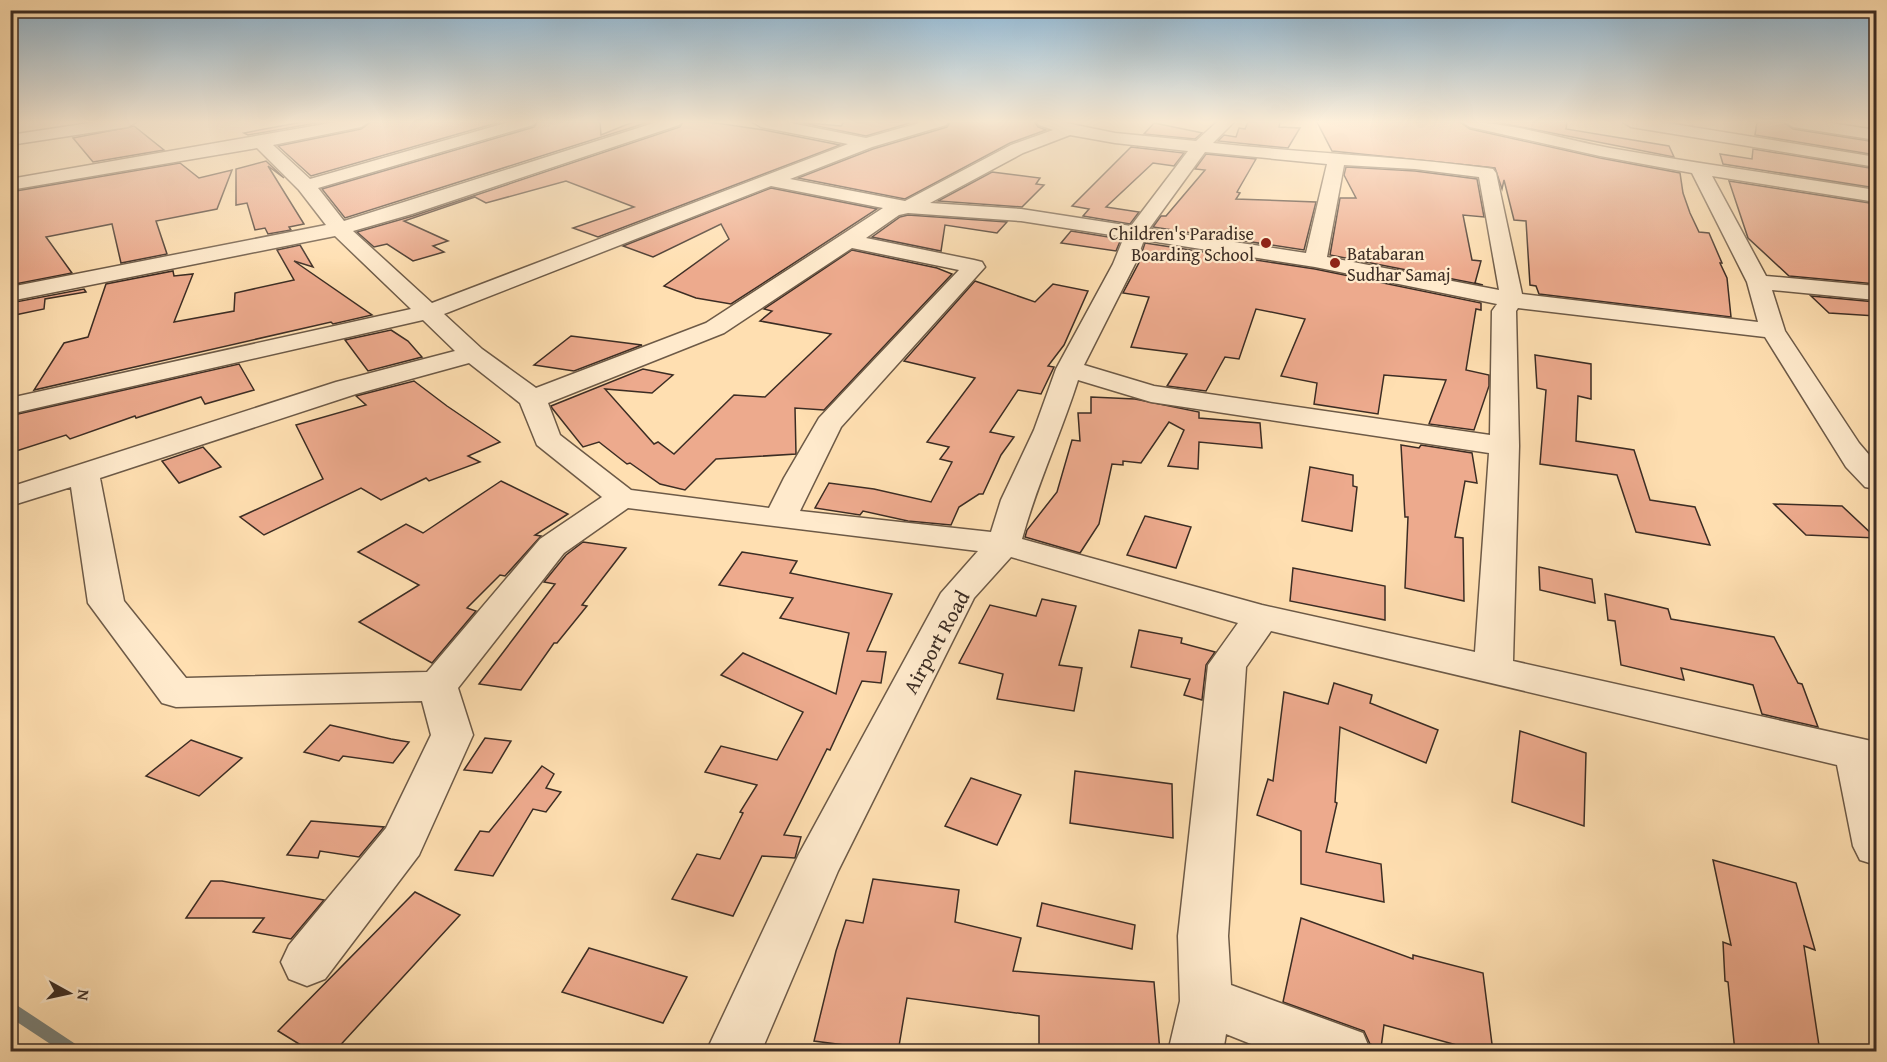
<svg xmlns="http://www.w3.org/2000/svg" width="1887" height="1062" font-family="'Gentium Book Plus',serif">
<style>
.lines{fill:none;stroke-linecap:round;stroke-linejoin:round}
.stream{stroke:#7a827b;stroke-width:14}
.building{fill:#edaa8d;stroke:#3c2d24;stroke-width:1.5}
.minor-casing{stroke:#6d5a47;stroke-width:3}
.minor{fill:#ffeacc;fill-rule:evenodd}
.poi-dot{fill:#8f2418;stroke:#ffeacc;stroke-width:2}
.labels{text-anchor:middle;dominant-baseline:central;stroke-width:4.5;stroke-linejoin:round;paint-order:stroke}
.far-poi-label{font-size:18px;fill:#3c2d24;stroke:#ffeacc;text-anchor:end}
.street-label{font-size:21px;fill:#3c2d24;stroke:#ffeacc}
</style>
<rect width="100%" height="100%" fill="#ffdfb1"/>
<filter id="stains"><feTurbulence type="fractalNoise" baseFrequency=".00333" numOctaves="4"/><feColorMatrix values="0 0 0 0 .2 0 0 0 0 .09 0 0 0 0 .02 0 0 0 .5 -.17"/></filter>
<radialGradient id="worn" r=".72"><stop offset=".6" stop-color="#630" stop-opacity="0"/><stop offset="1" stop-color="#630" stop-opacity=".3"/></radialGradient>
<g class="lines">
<!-- stream -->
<polyline class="stream" points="10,1009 75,1052"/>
</g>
<!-- building -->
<g class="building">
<polygon points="302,122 322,122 248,135 244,133"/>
<polygon points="371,122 500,122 311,176 278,146 361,129"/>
<polygon points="537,122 600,122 601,135 633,122 649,122 345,218 322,189 534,127"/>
<polygon points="683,122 709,122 764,130 840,145 598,237 573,228 634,207 566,181 486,203 475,197 404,221 448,241 433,246 444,252 413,261 387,244 374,247 357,232 413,216 680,127"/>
<polygon points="798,122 841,126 844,122 913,122 866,136"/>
<polygon points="950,122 1035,122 1038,127 1046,130 1010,143 905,199 798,178 873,149 947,127"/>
<polygon points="1248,122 1280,122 1279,127 1300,128 1288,148 1218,141 1224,135 1236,137 1239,128 1245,129"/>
<polygon points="1317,122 1460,122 1470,129 1600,158 1680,173 1683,193 1690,213 1699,232 1709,233 1722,263 1720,263 1727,278 1731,317 1539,294 1536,286 1530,285 1526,221 1514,220 1504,180 1502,189 1495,168 1332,151"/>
<polygon points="1496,122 1567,122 1566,129 1669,146 1674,157"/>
<polygon points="1757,122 1783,122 1793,129 1876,142 1876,155 1755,135"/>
<polygon points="1154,123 1198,132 1202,133 1195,139 1144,134"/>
<polygon points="134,126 164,150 93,162 73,138"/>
<polygon points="1131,147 1184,153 1174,166 1153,163 1106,207 1139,212 1130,224 1083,216 1089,209 1072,206"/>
<polygon points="1753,149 1876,169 1876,188 1723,164 1720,154 1752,159"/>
<polygon points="1206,154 1256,159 1237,192 1240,193 1236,199 1316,202 1304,250 1153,227 1161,216 1166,216 1205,170 1195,169"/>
<polygon points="266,161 284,178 268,166 304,224 289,227 291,230 268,234 265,228 255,230 247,203 236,205 236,169"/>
<polygon points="180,163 199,178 232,170 217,209 156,221 167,254 121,263 112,224 46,237 72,273 10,285 10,192"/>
<polygon points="1346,167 1415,171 1477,179 1484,217 1463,215 1472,260 1481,261 1475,283 1483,285 1330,255 1340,198 1356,198 1344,175"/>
<polygon points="992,172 1040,178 1036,184 1044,185 1022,207 938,201"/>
<polygon points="1729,181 1876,204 1876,284 1789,276 1748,238"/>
<polygon points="771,188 877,209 731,304 696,298 664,286 729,239 721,224 653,257 623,246"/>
<polygon points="908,215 1007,222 997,233 945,225 941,251 872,237 900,217"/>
<polygon points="1071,231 1121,239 1116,251 1061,243"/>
<polygon points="1145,243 1315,269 1481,303 1481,310 1476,309 1466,370 1489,375 1489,386 1474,430 1429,424 1446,380 1384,375 1378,414 1314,404 1317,383 1281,376 1305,319 1256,309 1239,359 1225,357 1206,391 1167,386 1187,354 1131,347 1149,297 1123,293 1143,255 1141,255"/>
<polygon points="300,245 313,267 294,261 372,315 333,324 331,322 34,390 64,343 88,337 106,284 173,271 174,276 193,274 174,322 234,311 235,293 294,280 277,250"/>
<polygon points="852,250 937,268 952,274 824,410 795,408 796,454 716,459 685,490 660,484 630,463 627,464 599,442 583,447 552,408 551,406 643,369 673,375 652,393 605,389 654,444 658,442 674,454 734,395 765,397 831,334 760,321 772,311 764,309"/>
<polygon points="975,281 1035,302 1053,284 1088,291 1064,345 1048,366 1054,367 1041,394 1018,390 990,432 1014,437 1001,455 983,494 979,494 959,507 951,525 908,521 863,511 860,515 815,508 829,483 874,489 931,502 952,462 940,459 949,447 927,442 975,378 904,361"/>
<polygon points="84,289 86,292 45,299 44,309 10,316 10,303"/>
<polygon points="1811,296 1876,302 1876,316 1829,313"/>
<polygon points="391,330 408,341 422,357 368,371 345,340"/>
<polygon points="571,336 595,339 642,345 574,371 534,365"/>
<polygon points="1535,355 1591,364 1591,399 1578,396 1576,441 1634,450 1650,500 1695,507 1710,545 1636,532 1617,475 1540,464 1546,390 1537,388"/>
<polygon points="239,364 254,390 205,404 201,397 136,418 135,416 70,439 66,435 10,453 10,427 18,414"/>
<polygon points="414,381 447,406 500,442 468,456 480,462 429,481 426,478 381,500 361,488 264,535 240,517 323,479 296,425 366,405 356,396"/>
<polygon points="1091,397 1135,399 1199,412 1199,418 1260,423 1262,448 1199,442 1198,469 1168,466 1184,430 1169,422 1141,463 1123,461 1123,465 1112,464 1099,524 1080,553 1025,537 1027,530 1057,492 1072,440 1080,441 1078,413 1091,413"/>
<polygon points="1401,445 1419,448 1421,445 1472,453 1477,483 1465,481 1455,537 1463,538 1464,601 1405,588 1408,517 1405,517"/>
<polygon points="203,447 221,467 179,483 162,461"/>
<polygon points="1310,467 1353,475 1353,486 1357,487 1352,531 1302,521"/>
<polygon points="501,481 568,514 535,535 541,536 505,576 500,575 467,608 476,611 432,663 359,622 419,585 358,552 406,524 423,533"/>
<polygon points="1774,504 1842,506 1876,538 1806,535"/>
<polygon points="1145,516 1191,527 1176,568 1127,555"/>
<polygon points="583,542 626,548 582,605 587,606 557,643 554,643 521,690 479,684 555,584 544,582 566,555"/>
<polygon points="742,552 797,561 790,573 892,594 867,651 886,652 881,683 862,681 830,750 827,749 784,835 801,837 795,858 762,856 733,916 672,899 697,854 720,859 743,813 740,812 757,785 705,772 721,746 777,760 803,712 721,675 743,653 836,694 849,633 780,618 793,598 719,585"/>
<polygon points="1539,567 1592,579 1595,603 1540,590"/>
<polygon points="1293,568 1385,586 1385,620 1290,601"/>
<polygon points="1605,594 1668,609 1671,619 1774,637 1798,683 1802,684 1818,727 1762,714 1753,685 1681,668 1684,680 1621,665 1615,621 1608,620"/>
<polygon points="1042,599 1076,606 1059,665 1082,668 1074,711 997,699 1003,674 959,663 990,605 1036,616"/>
<polygon points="1139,630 1182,638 1181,643 1215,652 1206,665 1202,700 1184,695 1190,679 1131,667"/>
<polygon points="1334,683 1372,695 1370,703 1438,730 1426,763 1340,727 1335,802 1337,803 1326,852 1381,864 1384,902 1301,884 1301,831 1257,815 1268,779 1273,781 1284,692 1328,704"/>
<polygon points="330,725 391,739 409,742 393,763 343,756 339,761 304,752"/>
<polygon points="1520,731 1586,753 1584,826 1512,802"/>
<polygon points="485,738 511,741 492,773 464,770"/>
<polygon points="191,740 242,758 199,796 146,776"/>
<polygon points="542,766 554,774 546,788 561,792 546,812 533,809 493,876 455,870 480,831 489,832"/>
<polygon points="1075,771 1172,784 1173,838 1070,823"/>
<polygon points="971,778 1021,795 997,845 945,826"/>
<polygon points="311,821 384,827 359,857 320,851 318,858 287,855"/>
<polygon points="1713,860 1796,883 1815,950 1804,946 1820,1052 1735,1052 1728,982 1725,981 1723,942 1731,945"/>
<polygon points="873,879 959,890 955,922 1021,938 1013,971 1154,982 1160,1052 1039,1052 1039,1016 907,998 898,1052 814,1041 836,951 846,920 863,923"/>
<polygon points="211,881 222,881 324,900 291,939 253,932 264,918 186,918"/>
<polygon points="415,892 460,915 334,1052 312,1052 278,1031"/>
<polygon points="1042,903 1135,925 1132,949 1037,926"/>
<polygon points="1301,918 1413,959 1413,955 1483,973 1493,1052 1482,1052 1384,1025 1381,1048 1370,1044 1364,1031 1283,1002"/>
<polygon points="589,948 687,977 663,1023 562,992"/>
</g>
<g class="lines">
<defs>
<g id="minor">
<polygon points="96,122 136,122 128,127 10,145 10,135"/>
<path d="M336,122H369L361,127L273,145L310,179L509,122H535L533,125L318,188L344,221L657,122H681L679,125L412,214L353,231L432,303L848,144L761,127L753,122H786L866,138L922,122H948L946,125L872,147L790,179L905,201L1011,145L1053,130L1039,125L1037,122H1061L1115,133L1196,141L1217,122H1234L1213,143C1305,153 1396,156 1487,168L1493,169L1496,173L1522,294L1758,322L1747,282L1692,173L1600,156L1470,127L1462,122C1513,122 1561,139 1610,148C1699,164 1788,176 1876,190V202L1712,176L1766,276L1876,286V300L1772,290L1785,331L1859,443L1876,463V489L1865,487L1846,467L1765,337L1518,308L1516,311L1519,446L1513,661L1876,742V865L1860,860L1853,846L1837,765L1271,631L1246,667L1228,936L1231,985L1363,1033L1371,1052H1271L1226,1034L1223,1052H1168L1180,1001L1178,936L1208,665L1238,623L1011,557L974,598L838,871L761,1052H706L799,854L941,593L978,551L628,508L564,553L458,688L473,735L419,855L325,979L307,986L289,979L281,962L289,945L386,828L431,735L422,701L176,707L162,703L88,603L71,487L10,506V487L336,382L455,351L423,320L10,414V398L411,309L335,236L10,301V287L326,225L299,190L257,148L10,190V179ZM1070,135L1115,143L1188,151L1131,226L1021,209L930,203L1023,153ZM1205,152L1327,164L1306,253L1149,229ZM1344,165L1415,169L1479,177L1499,290L1327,257ZM771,186L883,208L706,323L536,388L482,349L444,314ZM908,213L1021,221L1124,237L1113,264L1056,369L1034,430L1001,500L991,532L800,511L841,427L985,267L982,262L974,260L866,238L899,215ZM1144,240L1315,267L1497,304L1492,311L1490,435L1154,386L1084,365L1135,264ZM852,248L959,270L819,418L784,478L769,508L631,490L560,435L548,403L724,333ZM469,363L520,403L537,445L602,497L540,539L427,672L186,678L124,601L100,478L356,394ZM1078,380L1151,402L1489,453L1475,652L1262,605L1022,539C1037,484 1061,434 1078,380Z"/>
<polygon points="1623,122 1661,122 1876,157 1876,167 1631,127"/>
<polygon points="1785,122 1824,122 1876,130 1876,140 1793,127"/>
</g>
</defs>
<!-- minor casing -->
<use href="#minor" class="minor-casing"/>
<!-- minor -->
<use href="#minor" class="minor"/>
</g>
<!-- sky -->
<linearGradient id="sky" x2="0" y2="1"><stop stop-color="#8cb6d4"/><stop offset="0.45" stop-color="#fff1dc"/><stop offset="1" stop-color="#fff1dc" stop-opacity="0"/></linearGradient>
<rect width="1887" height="271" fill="url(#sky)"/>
<!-- markers -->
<g class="poi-dot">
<circle cx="1266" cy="243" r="6"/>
<circle cx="1335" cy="263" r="6"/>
</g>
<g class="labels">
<!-- far-poi labels -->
<g class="far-poi-label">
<text x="1254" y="233">Children's Paradise<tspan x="1254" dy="21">Boarding School</tspan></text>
<text x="1347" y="253" text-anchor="start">Batabaran<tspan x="1347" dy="21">Sudhar Samaj</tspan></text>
</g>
<!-- street labels -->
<g class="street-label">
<text transform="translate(936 642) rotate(-61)">Airport Road</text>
</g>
</g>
<!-- margin -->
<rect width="1887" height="1062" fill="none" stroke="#ffdfb1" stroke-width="36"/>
<rect x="12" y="12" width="1863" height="1038" fill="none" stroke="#3c2d24" stroke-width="3"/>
<rect x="18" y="18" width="1851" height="1026" fill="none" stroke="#3c2d24" stroke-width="1.5"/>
<!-- north arrow -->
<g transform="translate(69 993) rotate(98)" stroke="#ffeacc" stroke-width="4.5" paint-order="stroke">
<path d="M0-4.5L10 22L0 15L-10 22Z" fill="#3c2d24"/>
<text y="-9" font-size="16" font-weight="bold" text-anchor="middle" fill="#3c2d24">N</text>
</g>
<rect width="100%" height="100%" filter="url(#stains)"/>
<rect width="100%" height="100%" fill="url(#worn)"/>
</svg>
